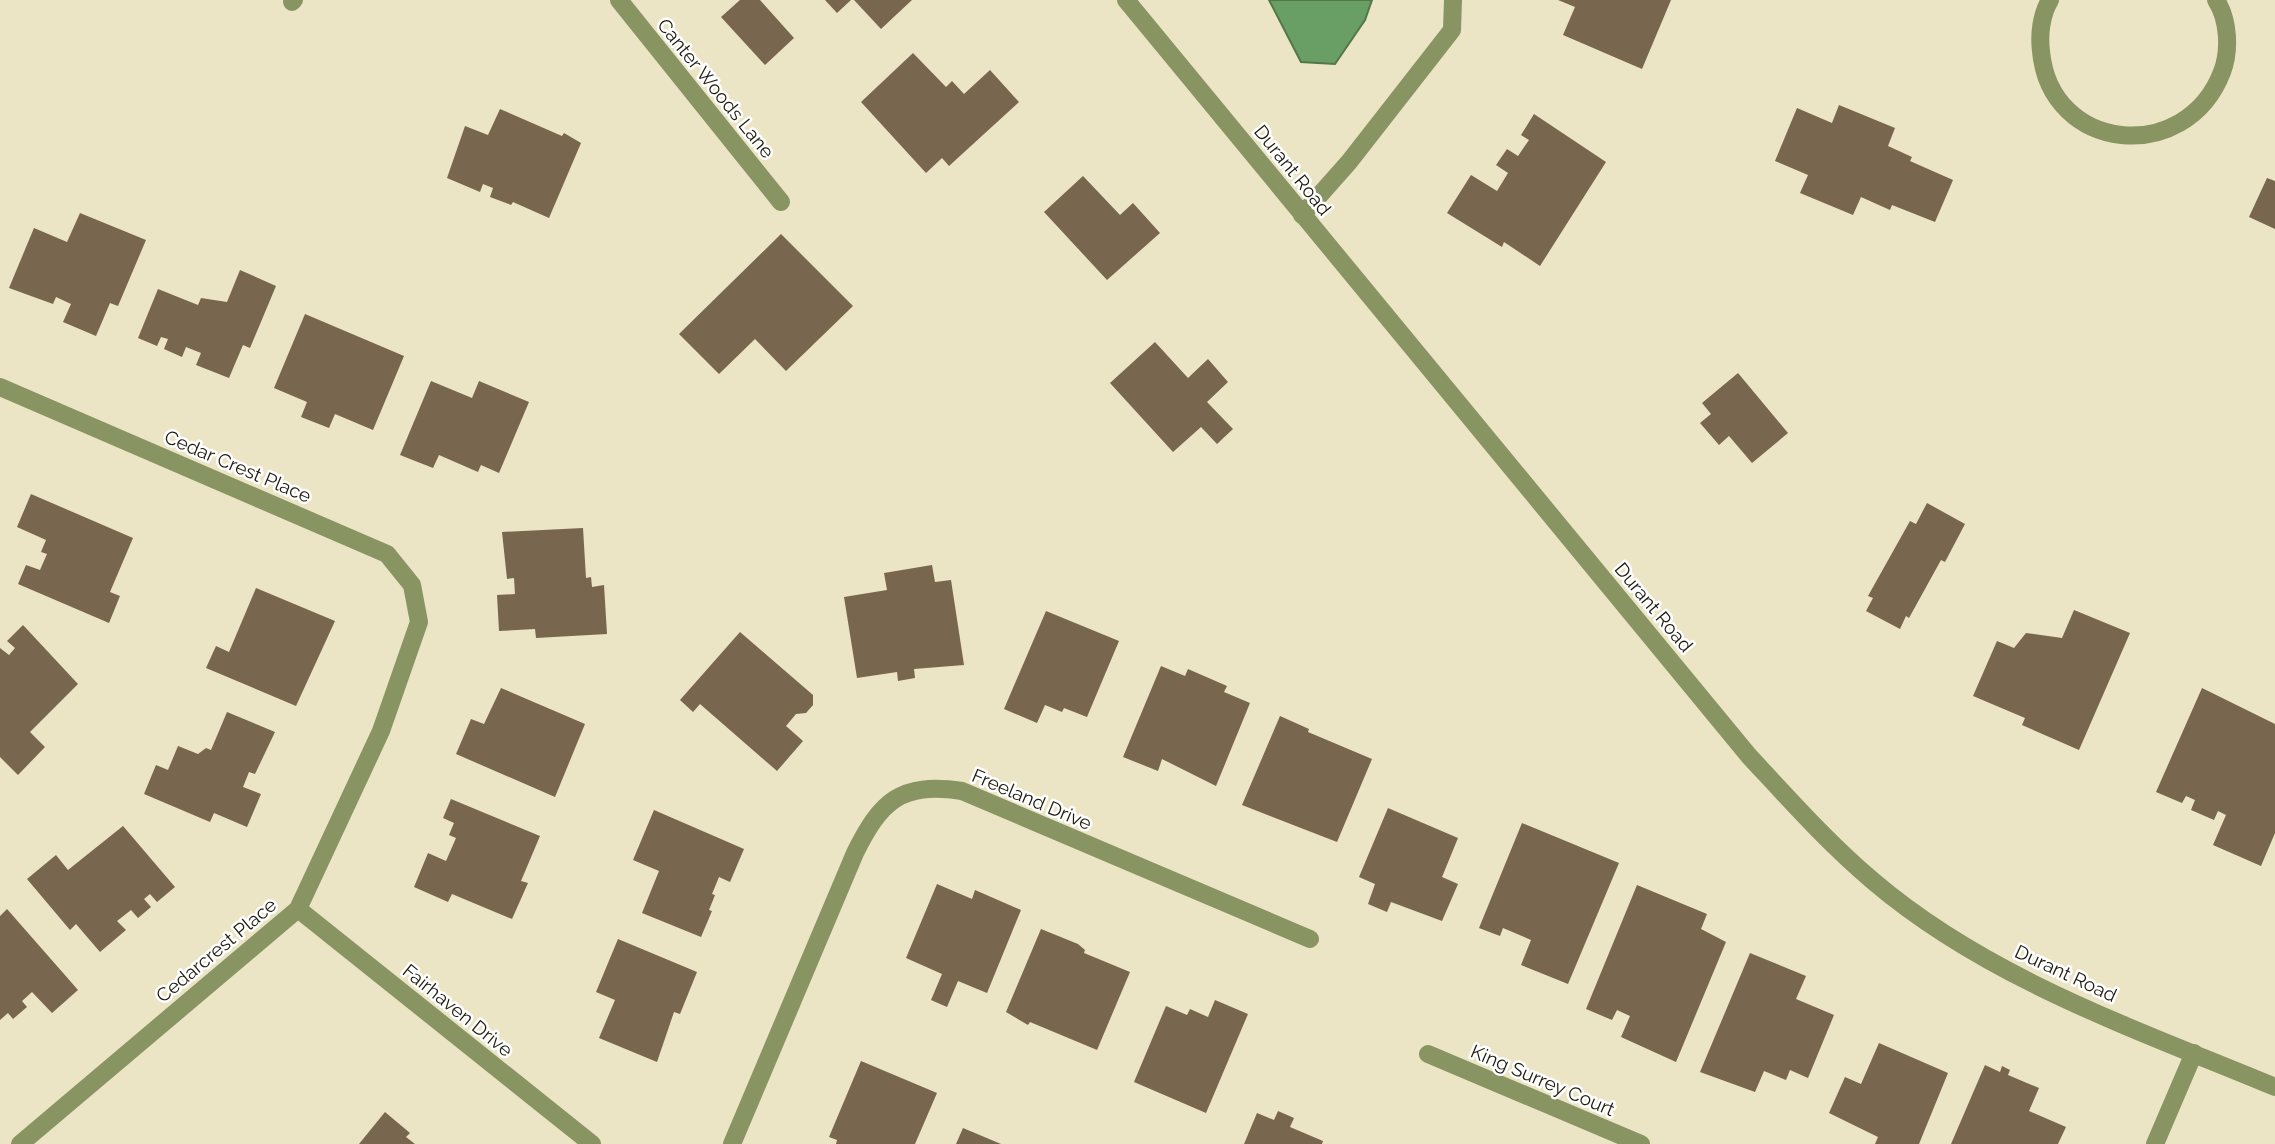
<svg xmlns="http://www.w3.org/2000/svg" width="2275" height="1144" font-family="Raleway,sans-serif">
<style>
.water{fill:#699f64;stroke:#52774a;stroke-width:2}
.building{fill:#78664e}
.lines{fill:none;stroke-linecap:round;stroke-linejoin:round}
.minor{stroke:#889461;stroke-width:18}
.tertiary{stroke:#889461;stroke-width:18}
.labels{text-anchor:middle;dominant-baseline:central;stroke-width:5;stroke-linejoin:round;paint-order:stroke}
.street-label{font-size:19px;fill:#1d1a0f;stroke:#fff}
</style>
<rect width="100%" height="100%" fill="#ebe4c5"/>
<!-- water -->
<polygon class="water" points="1269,0 1372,0 1365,20 1335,64 1301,62"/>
<!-- building -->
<g class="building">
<polygon points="740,0 760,0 794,38 765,65 721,17"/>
<polygon points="825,0 851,0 837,13"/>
<polygon points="854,0 912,0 881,29"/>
<polygon points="1558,0 1671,0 1642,69 1563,35 1575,7"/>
<polygon points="913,53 946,87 952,81 964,94 990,70 1019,102 949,166 942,158 926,173 861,102"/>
<polygon points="1839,105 1895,128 1888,146 1912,157 1910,161 1953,180 1935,222 1892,205 1890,210 1861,197 1853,215 1800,193 1808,175 1775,161 1797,108 1832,123"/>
<polygon points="500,109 562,136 564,133 581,143 549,218 513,202 511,205 490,197 493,188 483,184 480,192 447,178 465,126 488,135"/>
<polygon points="1534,114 1606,162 1540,266 1504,242 1502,247 1447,213 1471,175 1497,191 1508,173 1496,165 1507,149 1518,156 1529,140 1521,135"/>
<polygon points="1083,176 1120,215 1133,203 1160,233 1107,280 1044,212"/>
<polygon points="2267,178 2275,181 2275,229 2249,217"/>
<polygon points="80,213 146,240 118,306 110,303 96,336 63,322 71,304 56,297 53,304 9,288 34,228 67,242"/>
<polygon points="781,234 853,306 786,371 755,339 719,374 679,334"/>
<polygon points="240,270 276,286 250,348 243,345 229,378 196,365 201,353 186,347 182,357 164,349 168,339 161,337 157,346 138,338 158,289 198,305 201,298 227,302"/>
<polygon points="305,314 404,356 373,430 335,414 329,428 301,417 307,402 274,388"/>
<polygon points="1155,342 1188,378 1208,359 1228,382 1207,402 1233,429 1217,444 1201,427 1173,452 1110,383"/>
<polygon points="1738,373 1788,433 1752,463 1729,436 1719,445 1700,423 1711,414 1702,403"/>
<polygon points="431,381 472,398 479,381 529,402 499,473 481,465 478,472 439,455 433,468 400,455"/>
<polygon points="31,494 133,538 110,592 120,596 109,623 18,584 26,565 40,570 47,554 41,552 46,540 17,527"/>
<polygon points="1927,503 1965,524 1945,562 1941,560 1909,618 1906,616 1900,629 1866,611 1873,598 1868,596 1910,521 1916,524"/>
<polygon points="583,528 586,578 591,577 592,587 604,585 607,634 536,638 535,629 499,631 497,595 515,594 514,578 507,579 502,532"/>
<polygon points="932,565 935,582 951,580 964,665 914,669 915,678 898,681 897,672 857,678 844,597 887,590 884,573"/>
<polygon points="256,588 335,621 296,706 206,668 216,646 229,652"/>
<polygon points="2074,610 2130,633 2079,750 2022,725 2025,718 1973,696 1997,641 2014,648 2026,633 2062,638"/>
<polygon points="1046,611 1119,641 1087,717 1064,708 1062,712 1045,705 1037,723 1004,709"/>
<polygon points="23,625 78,684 30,732 45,747 18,775 0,757 0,648 9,655 15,648 7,641"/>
<polygon points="740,632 813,695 813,705 806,713 796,714 786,726 803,741 777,771 700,704 693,712 680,700"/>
<polygon points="1161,666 1185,676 1188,669 1227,686 1224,692 1250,703 1216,786 1162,759 1158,771 1123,757"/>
<polygon points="501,688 585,724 555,797 456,754 471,719 484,724"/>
<polygon points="2202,688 2275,724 2275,833 2261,866 2213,845 2226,815 2218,811 2214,820 2191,810 2195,800 2186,796 2182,803 2156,792"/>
<polygon points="227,712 275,732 255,774 249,772 243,787 261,794 247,827 214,813 210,822 144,794 156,765 168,770 178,746 198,754 206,748 211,750"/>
<polygon points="1280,716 1309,729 1308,732 1372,759 1337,842 1242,805"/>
<polygon points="451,799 540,836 521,881 528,883 512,919 452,894 448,902 414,887 428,853 446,861 456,838 449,835 454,823 443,818"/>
<polygon points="1388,808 1458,838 1442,877 1458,884 1442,921 1391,902 1387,912 1368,904 1375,884 1359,877"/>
<polygon points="654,810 744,849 730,882 719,877 712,894 715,895 709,910 712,911 701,937 642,913 659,871 633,860"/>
<polygon points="1522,823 1619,863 1568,984 1521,965 1531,940 1503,928 1500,936 1479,928"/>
<polygon points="123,826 175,887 157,902 150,894 144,899 151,907 138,918 131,910 117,921 126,930 100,952 76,924 70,930 27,879 56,855 68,870"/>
<polygon points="937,884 972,899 975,890 1021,910 987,993 958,981 947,1007 931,1000 942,974 906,958"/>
<polygon points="1637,885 1707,914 1701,929 1726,942 1676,1062 1621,1037 1630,1016 1617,1010 1612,1020 1586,1009"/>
<polygon points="7,909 78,990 52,1013 32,992 22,1001 27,1007 13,1019 8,1013 0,1020 0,916"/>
<polygon points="1041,929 1078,944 1085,950 1084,953 1130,972 1097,1050 1030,1022 1028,1025 1006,1012"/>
<polygon points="618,939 697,972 680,1014 674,1012 657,1062 599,1038 615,1000 596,992"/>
<polygon points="1750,953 1806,976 1796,999 1834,1015 1808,1078 1790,1070 1786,1080 1764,1071 1755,1092 1700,1072"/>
<polygon points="1215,1000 1248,1014 1206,1113 1134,1082 1166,1006 1187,1015 1190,1009 1208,1017"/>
<polygon points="1879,1043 1948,1073 1919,1144 1875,1144 1878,1137 1829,1113 1845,1077 1861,1084"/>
<polygon points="861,1061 937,1093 915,1144 836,1144 837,1140 829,1137"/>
<polygon points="1985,1065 2000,1072 2002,1066 2010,1070 2008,1075 2039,1088 2029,1111 2066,1127 2058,1144 1951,1144"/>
<polygon points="1278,1111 1294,1118 1290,1127 1323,1141 1322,1144 1244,1144 1257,1113 1274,1120"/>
<polygon points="385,1112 410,1133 406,1137 415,1144 359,1144"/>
<polygon points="963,1128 1001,1144 956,1144"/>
</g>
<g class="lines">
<!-- minor -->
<g class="minor">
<polyline points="619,0 781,202"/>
<path d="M2050,0C2041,15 2039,35 2041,51C2050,153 2186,166 2222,72C2230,51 2229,20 2216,0"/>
<polyline points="292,2 294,0"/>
<polyline points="1302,215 1349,162 1452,30 1453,0"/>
<polyline points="0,387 387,554 412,585 419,622 381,731 298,909 20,1144"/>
<polyline points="298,909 592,1144"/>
<polyline points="1428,1054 1641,1144"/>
<path d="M732,1144L855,853C881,801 900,782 962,791L1310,939"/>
<polyline points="2155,1144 2194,1053"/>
</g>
<!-- tertiary -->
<path class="tertiary" d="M1126,0L1749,756C1789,799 1828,843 1873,881C1988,979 2138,1030 2275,1087"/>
</g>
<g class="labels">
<!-- street labels -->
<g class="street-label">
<text transform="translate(716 88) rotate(51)">Canter Woods Lane</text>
<text transform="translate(1293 170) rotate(51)">Durant Road</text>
<text transform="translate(238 466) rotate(23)">Cedar Crest Place</text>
<text transform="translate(1654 607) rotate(50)">Durant Road</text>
<text transform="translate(1032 799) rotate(23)">Freeland Drive</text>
<text transform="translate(216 950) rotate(-40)">Cedarcrest Place</text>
<text transform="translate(2066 973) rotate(25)">Durant Road</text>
<text transform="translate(458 1010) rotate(39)">Fairhaven Drive</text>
<text transform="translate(1543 1080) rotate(23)">King Surrey Court</text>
</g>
</g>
</svg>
